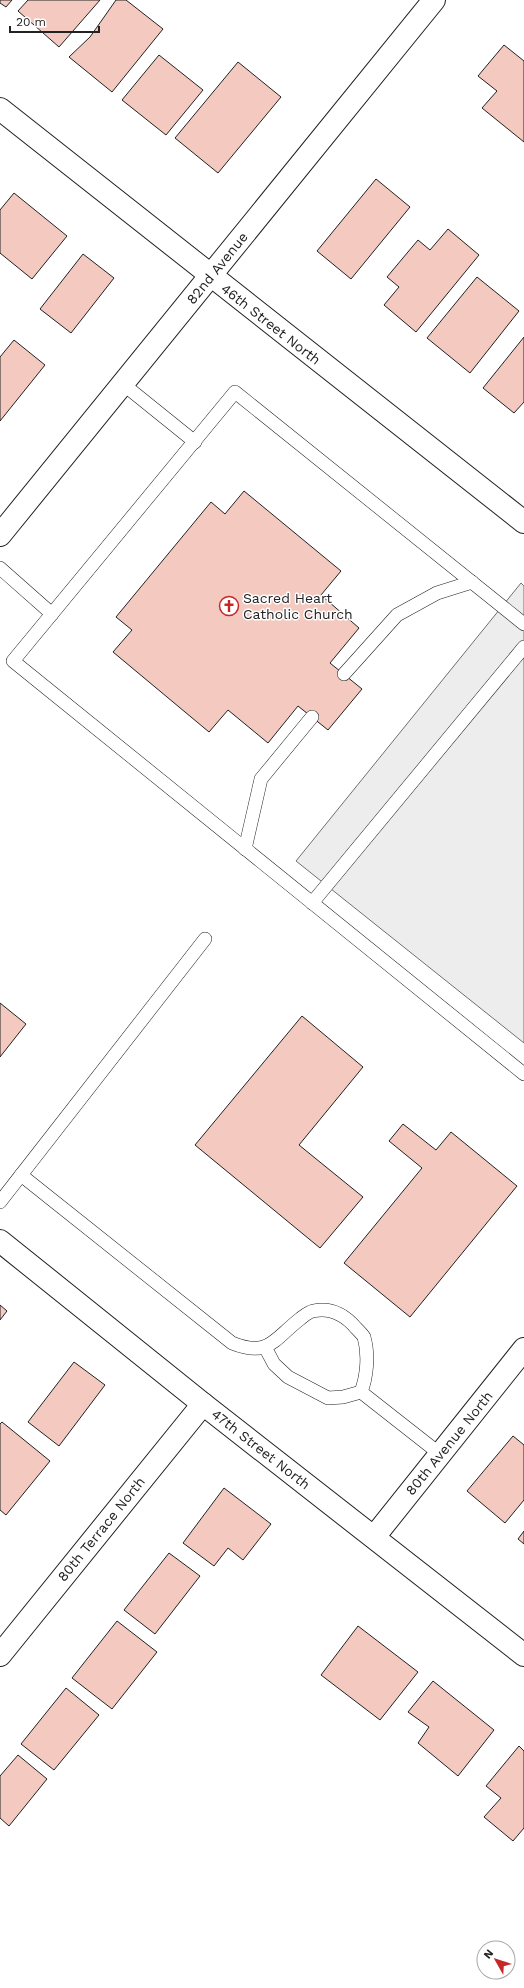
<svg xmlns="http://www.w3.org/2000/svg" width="524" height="1988" font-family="'Work Sans',sans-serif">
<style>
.parking{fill:#ededed;stroke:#6f6f6f}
.building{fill:#f3c9c0;stroke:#222}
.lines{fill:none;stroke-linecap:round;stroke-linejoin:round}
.service-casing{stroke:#222;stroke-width:14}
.minor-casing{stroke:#222;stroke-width:24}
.tertiary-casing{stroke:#222;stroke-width:24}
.service{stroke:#fff;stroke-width:13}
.minor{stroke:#fff;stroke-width:22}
.tertiary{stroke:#fff;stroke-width:22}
.labels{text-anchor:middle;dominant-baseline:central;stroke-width:3;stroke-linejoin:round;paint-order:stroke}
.street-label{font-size:14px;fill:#222;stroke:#fff}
.poi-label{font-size:14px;fill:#222;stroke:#fff;text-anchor:start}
</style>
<rect width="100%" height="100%" fill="#fff"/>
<!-- parking -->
<polygon class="parking" points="521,583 524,586 524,1043 296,861"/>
<!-- building -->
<g class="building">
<polygon points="0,0 12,0 6,7 0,3"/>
<polygon points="28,0 100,0 59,47 18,11"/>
<polygon points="116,0 126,0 163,29 112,92 69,57 90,37"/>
<polygon points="504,45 524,61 524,142 482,108 497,91 478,76"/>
<polygon points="159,55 203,90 166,135 122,100"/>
<polygon points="238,62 281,97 218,173 175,138"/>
<polygon points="376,179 410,207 351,279 317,251"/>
<polygon points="14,193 67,236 32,279 0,253 0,210"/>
<polygon points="448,229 479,255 416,332 384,305 399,287 387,277 418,240 430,250"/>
<polygon points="83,254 114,278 71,333 40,309"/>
<polygon points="477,277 519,311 470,373 427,338"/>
<polygon points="524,337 524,402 514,413 483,388"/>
<polygon points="14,340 45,365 0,421 0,357"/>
<polygon points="244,491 341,571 321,595 359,628 330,663 362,689 328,730 298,706 268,743 228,710 209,732 113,652 132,630 116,617 211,502 225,514"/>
<polygon points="0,1003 26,1024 0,1057"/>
<polygon points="302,1016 363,1067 299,1145 363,1197 320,1248 195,1145"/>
<polygon points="403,1124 436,1150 451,1132 517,1186 410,1317 344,1263 422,1168 389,1141"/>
<polygon points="0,1305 7,1311 0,1320"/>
<polygon points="74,1362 105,1385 59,1446 28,1422"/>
<polygon points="2,1422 50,1461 6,1515 0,1510 0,1424"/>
<polygon points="513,1436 524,1445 524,1500 505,1523 467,1491"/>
<polygon points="224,1488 271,1524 243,1560 228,1548 214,1566 183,1543"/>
<polygon points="524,1531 524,1544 518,1539"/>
<polygon points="169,1553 200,1576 155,1634 124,1610"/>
<polygon points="117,1621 157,1652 112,1709 72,1678"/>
<polygon points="358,1626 418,1672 380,1720 321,1675"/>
<polygon points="433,1681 494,1730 458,1776 418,1743 429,1727 408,1712"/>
<polygon points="66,1688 99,1715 54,1770 21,1744"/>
<polygon points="519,1746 524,1751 524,1828 513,1841 484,1817 501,1798 486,1786"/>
<polygon points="18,1755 47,1779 9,1826 0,1818 0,1776"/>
</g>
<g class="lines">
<defs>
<g id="service">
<polyline points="123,384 195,442"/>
<polyline points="0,568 52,614"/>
<polyline points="524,624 235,392 13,661 524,1074"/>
<polyline points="344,674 397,615 437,593 472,582"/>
<polyline points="245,849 261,779 312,717"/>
<polyline points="312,903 524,647"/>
<path d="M21,1175L232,1343C269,1358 274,1339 300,1319C304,1316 308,1312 313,1311C331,1307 345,1315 356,1328C359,1331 362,1334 364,1337C369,1355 367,1376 361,1392L440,1454"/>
<polyline points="0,1202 205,939"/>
<polyline points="265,1347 274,1364 288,1377 328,1398 343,1397 361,1392"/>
</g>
<g id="minor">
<polyline points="0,109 524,522"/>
<polyline points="0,1241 203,1404 524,1655"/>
<polyline points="374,1537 524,1349"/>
<polyline points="0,1655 203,1404"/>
</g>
<polyline id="tertiary" points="0,535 434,0"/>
</defs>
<!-- service casing -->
<use href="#service" class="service-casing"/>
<!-- minor casing -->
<use href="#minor" class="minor-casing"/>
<!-- tertiary casing -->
<use href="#tertiary" class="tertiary-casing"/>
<!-- service -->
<use href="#service" class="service"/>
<!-- minor -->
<use href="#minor" class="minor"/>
<!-- tertiary -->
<use href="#tertiary" class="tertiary"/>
</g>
<!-- icons -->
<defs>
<symbol id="church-ring" viewBox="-11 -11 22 22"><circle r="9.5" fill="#fff" stroke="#c62828" stroke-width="1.5"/><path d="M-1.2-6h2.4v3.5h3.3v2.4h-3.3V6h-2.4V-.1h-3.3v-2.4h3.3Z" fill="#c62828"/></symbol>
</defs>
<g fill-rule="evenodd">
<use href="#church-ring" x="218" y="595" width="22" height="22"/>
</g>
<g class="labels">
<!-- street labels -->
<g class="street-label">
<text transform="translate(217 268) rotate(-51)">82nd Avenue</text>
<text transform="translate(271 324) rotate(38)">46th Street North</text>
<text transform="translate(449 1443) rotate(-51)">80th Avenue North</text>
<text transform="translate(261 1449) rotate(38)">47th Street North</text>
<text transform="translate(101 1529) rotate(-51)">80th Terrace North</text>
</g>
<!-- poi labels -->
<g class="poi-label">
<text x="243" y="598">Sacred Heart<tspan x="243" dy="16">Catholic Church</tspan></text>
</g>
</g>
<!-- north arrow -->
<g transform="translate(496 1960) rotate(309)"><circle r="19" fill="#ffffff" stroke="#a7a7a7"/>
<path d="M0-3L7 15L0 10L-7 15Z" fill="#c62828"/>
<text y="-6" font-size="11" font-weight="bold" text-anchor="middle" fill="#222222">N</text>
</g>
<!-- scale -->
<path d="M10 26v6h89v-6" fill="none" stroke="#222222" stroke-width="2"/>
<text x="16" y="26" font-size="12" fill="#222222" stroke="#ffffff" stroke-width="3" paint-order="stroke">20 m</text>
</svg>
